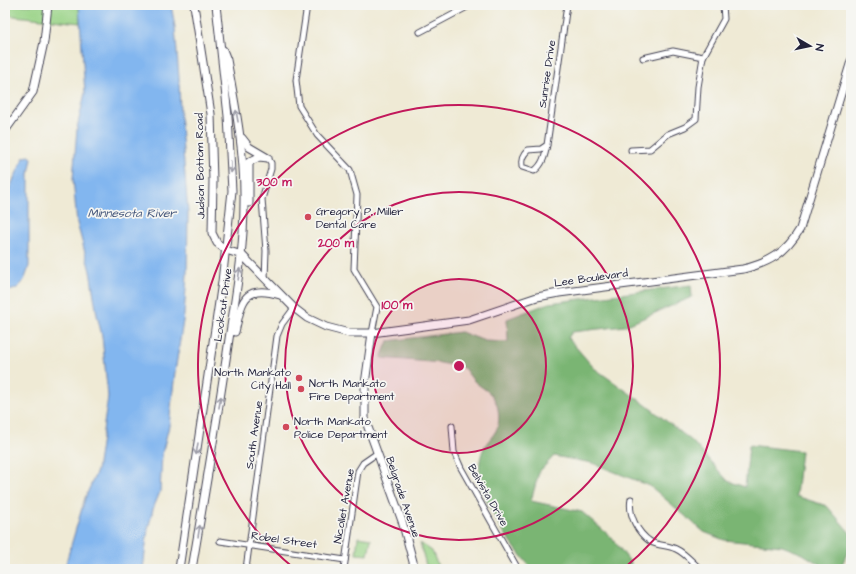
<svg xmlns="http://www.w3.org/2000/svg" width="856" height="574" font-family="'Architects Daughter',sans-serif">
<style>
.green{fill:#99d386;stroke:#5e7a60}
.forest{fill:#7ab573;stroke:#4e6c57}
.water{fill:#82b6ef;stroke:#526c95}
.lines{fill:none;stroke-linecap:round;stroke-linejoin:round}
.street-casing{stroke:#414052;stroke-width:7}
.secondary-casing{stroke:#414052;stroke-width:9}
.street{stroke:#fff;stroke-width:5}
.secondary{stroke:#fff;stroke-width:7}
.oneway{stroke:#9c9ca7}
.ring{fill:none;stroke:#c2185b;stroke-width:2}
.poi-dot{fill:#d1495b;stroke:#f6f6f2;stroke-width:1.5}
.labels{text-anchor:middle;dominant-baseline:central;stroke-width:3.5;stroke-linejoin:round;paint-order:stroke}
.street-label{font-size:11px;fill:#22223b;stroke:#f6f6f2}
.poi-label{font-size:11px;fill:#22223b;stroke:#f6f6f2;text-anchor:start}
.water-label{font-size:12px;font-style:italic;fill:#44567a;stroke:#f6f6f2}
.centre{fill:#c2185b;stroke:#f6f6f2;stroke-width:2}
.ring-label{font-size:12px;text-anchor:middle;font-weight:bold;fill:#c2185b;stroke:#f6f6f2;stroke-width:3.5;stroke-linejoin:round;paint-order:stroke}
</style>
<rect width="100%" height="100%" fill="#f6f6f2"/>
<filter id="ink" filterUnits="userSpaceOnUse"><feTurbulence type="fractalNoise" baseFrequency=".025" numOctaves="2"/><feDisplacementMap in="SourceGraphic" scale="8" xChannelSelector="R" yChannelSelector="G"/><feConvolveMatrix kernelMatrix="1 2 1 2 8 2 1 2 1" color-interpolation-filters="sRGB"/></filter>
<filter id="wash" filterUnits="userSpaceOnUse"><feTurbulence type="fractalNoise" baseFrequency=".012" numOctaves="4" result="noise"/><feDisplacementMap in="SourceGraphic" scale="16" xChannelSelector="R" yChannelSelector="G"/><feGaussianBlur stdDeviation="0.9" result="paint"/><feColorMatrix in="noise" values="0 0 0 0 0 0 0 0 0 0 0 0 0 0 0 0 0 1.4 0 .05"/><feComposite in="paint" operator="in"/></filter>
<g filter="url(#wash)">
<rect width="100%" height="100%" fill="#efead5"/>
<!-- green -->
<g class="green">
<polygon points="5,5 79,5 80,23 5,15"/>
<polygon points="358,537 371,539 368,555 356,554"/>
<polygon points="420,543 432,551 439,569 427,569"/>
</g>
<!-- forest -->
<path class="forest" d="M691,285L692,297L625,326L572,332L568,338L594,368L646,405L692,441L728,481L745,487L749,445L801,451L796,496L827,506L851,534V544L841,567L825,568L803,554L782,546L724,540L704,532L650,486L592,463L554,456L539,472L531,501L582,512L611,537L631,563L628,569H532C509,542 467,488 483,450C490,434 502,434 498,409C494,391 483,390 473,380C470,376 467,372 464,368L441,363L381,358L388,341L461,332L485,341L508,342L507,319L549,303Z"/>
<!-- water -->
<g class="water">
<polygon points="79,5 171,5 175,27 179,78 180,113 188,213 187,275 184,315 175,372 169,426 162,454 160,492 153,509 148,529 143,569 65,569 67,559 85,498 97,471 108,397 102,336 97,315 90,271 77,223 73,179 77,128 85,93"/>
<path d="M29,156L32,158L29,174V266C25,280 21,291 5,291V198L24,157Z"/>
</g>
</g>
<g filter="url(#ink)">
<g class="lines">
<defs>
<g id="street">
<polyline points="307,5 296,80 299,106 317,135 350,170 357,195 354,269 377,307 372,333"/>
<polyline points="420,32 471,5"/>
<polyline points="643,58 673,51 703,57"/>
<path d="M547,145L541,149L528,150C522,156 521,160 522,167L534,171C543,165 545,155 547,145L567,5"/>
<polyline points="631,150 650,149 668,134 685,127 696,119 698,87 703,57 724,19 723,5"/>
<polyline points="265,279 266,251 262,199 271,169 271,163 268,158"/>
<polyline points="452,426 454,452 461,468 518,569"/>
<path d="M631,499C628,514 637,533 651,542C659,546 668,545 676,549C685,553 692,562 700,569"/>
<polyline points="220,541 345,560"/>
<polyline points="246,569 277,336 282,324 294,308"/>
<polyline points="344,569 358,471 363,463 376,454"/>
</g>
<g id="secondary">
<path d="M194,5L211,114L213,181L212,233L217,243L226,250L242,255L294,308L307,318L326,327L349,333H372L469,320L537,297L559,293L743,269C769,263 786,253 800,229L851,61"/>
<polyline points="5,131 33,92 44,42 48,5"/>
<polyline points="242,138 249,147 266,157"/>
<polyline points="249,203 249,162 259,157 268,158"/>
<path d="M235,332C242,301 243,284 280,295"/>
<polyline points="372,333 365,384 365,419 402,521 415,569"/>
<polyline points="179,569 222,282 232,191 228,116 216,5"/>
<path d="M192,569C205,492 218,416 229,339C236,294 244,249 244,204C245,155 236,108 227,60L223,50"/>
</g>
</defs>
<!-- street casing -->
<use href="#street" class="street-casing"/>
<!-- secondary casing -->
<use href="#secondary" class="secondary-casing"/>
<!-- street -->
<use href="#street" class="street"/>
<!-- secondary -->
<use href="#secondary" class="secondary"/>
</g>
<!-- one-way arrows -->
<defs><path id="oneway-shaft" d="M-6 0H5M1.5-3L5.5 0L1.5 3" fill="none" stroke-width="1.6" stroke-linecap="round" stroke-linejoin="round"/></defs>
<g class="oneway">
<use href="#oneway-shaft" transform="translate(237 116) rotate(-100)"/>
<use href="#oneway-shaft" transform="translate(231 167) rotate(89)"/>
<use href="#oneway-shaft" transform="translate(239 274) rotate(-82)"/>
<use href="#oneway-shaft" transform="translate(220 402) rotate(-80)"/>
<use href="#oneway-shaft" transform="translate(197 449) rotate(99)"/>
<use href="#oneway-shaft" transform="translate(199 531) rotate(-81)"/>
</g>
</g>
<!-- distance rings -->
<circle cx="459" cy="366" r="87" fill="#c2185b" fill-opacity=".12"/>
<g class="ring">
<circle cx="459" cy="366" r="87"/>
<circle cx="459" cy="366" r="174"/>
<path d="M295 569A261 261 0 1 1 623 569"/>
</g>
<!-- markers -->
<g class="poi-dot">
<circle cx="308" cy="217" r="4"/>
<circle cx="299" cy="378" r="4"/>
<circle cx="301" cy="389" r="4"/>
<circle cx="286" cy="427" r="4"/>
</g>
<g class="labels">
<!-- street labels -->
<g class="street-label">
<text transform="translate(547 74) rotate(-82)">Sunrise Drive</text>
<text transform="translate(200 166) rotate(-91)">Judson Bottom Road</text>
<text transform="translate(591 278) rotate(-8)">Lee Boulevard</text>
<text transform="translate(223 305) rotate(-82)">Lookout Drive</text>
<text transform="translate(254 435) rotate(-82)">South Avenue</text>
<text transform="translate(488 495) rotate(60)">Belvista Drive</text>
<text transform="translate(403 497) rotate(71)">Belgrade Avenue</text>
<text transform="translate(344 506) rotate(-80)">Nicollet Avenue</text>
<text transform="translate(284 540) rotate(8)">Robel Street</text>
</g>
<!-- poi labels -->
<g class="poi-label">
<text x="316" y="211">Gregory P. Miller<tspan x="316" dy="13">Dental Care</tspan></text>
<text x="291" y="372" text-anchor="end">North Mankato<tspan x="291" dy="13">City Hall</tspan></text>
<text x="309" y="383">North Mankato<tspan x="309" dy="13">Fire Department</tspan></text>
<text x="294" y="421">North Mankato<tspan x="294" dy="13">Police Department</tspan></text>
</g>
<!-- water labels -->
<g class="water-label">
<text x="132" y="213">Minnesota River</text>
</g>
</g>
<circle cx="459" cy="366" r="6" class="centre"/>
<g class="ring-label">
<text x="274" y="186">300 m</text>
<text x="336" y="247">200 m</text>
<text x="397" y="309">100 m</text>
</g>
<!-- margin -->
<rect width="856" height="574" fill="none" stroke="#f6f6f2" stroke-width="20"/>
<!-- north arrow -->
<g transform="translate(810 46) rotate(99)" stroke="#f6f6f2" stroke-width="3" paint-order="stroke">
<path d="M0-3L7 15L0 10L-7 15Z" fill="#22223b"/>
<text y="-6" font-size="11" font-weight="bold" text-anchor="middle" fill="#22223b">N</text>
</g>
</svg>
